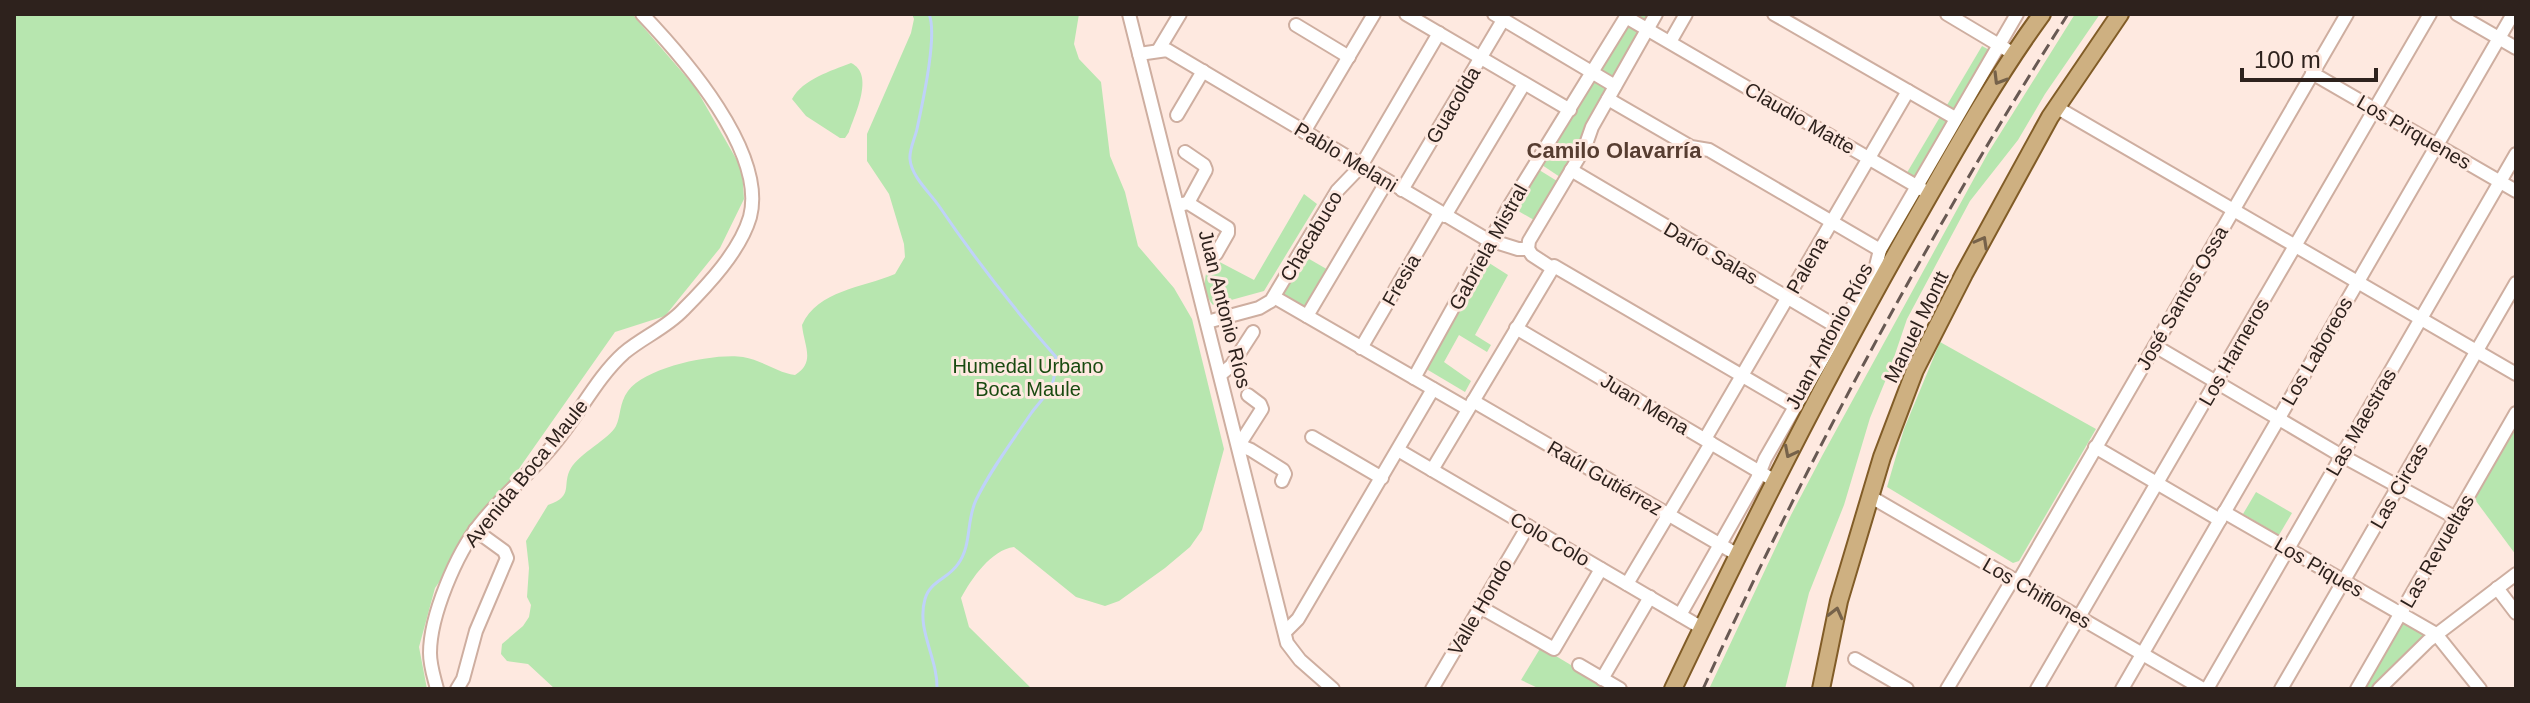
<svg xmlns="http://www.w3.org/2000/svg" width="2530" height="703" font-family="Helvetica,sans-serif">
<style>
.green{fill:#b7e6af}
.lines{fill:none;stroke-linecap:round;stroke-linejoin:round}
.stream{stroke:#bfd2f9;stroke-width:3}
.minor-casing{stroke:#ceaea0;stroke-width:16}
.major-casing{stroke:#815c27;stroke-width:20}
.minor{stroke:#fff;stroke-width:12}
.major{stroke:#ceb081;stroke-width:16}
.rail{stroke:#685953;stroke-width:3;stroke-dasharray:12 6;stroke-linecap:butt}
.oneway{stroke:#76624a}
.labels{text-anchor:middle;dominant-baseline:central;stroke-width:6;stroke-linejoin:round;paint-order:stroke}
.street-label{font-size:20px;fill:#2e221d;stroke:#fee9e0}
.park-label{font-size:20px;fill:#194a10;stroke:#fee9e0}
.neighbourhood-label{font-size:22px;font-weight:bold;fill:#573d31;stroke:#fee9e0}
</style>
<rect width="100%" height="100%" fill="#fee9e0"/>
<!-- green -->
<g class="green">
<polygon points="14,14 632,14 695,87 742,169 744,199 720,248 665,316 615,332 435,588 419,647 427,689 14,689"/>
<path d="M912,14H1079L1074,44L1079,59L1101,82L1110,156L1125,192L1138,246L1174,288L1192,319L1224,449L1202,530L1190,547L1165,568L1119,601L1105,606L1076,597L1014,547C991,550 972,578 961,598L969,627L1032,689H555L528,664L507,661L501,654L502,644L523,626L529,617L531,605L527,597L529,568L526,541L548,505C575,496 561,485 571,468C580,453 609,439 616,426C621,416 619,403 628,391C646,367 714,353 743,357C762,360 776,372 795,375C816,362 804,346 802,325C818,290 862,288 895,274L905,257L904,244L889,194L867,161V134L911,33L914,19Z"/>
<polygon points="1629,14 1650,14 1588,119 1581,141 1560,177 1542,165 1599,70"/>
<polygon points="2075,14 2100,14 2045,94 2018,140 1970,201 1907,319 1889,372 1870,418 1844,505 1809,593 1785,689 1709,689 1791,515 1822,456 1988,153"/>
<polygon points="1982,46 1995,53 1918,184 1905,176"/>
<path d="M851,63C875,74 855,114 849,132L845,138H840L806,116L792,99C803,79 831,71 851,63Z"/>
<polygon points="1536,168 1557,181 1534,220 1513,208"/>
<path d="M1304,194L1317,204L1264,291L1213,305C1201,291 1204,273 1212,258L1254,280Z"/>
<polygon points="1304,256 1330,271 1306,311 1281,296"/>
<polygon points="1486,261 1508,275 1475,335 1491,345 1487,352 1459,335 1444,362 1471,381 1465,392 1428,370 1425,361"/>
<polygon points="1940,342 2096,429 2019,561 2013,563 1887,487 1904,429"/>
<polygon points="2516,423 2516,555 2473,497"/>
<polygon points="2256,492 2292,513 2279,535 2243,514"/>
<polygon points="2401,618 2426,633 2370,689 2360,689"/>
<polygon points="1541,647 1609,688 1609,689 1540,689 1521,680"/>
</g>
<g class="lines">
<!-- stream -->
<path class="stream" d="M929,14C938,35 922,105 917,129C915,138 909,150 910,159C911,176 930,193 939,206C975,259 1014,309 1056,357C1056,367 1055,378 1051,387C1046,396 1038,404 1032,412C1013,440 991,469 976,500C966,521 972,545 958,564C948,579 930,581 925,599C916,630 938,658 937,689"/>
<defs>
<g id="minor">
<polyline points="1129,14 1287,643 1300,660 1333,689"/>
<polyline points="1406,14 1570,110"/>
<polyline points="1494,14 1615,86"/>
<polyline points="1774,14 1955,118"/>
<polyline points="1947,14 2014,54"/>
<polyline points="2457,14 2516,48"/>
<polyline points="1296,25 1349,57"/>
<polyline points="1670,42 1686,14"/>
<polyline points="1159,49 1180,14"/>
<polyline points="1139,54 1167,50 1486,239 1518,249 1528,249 1532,255 1552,268"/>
<polyline points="2312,73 2516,191"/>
<polyline points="1608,99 1691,147 1709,150 1880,250"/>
<polyline points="2056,107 2516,374"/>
<polyline points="1177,115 1203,71"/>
<polyline points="1304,132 1374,14"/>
<polyline points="1185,152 1204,165 1206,170 1188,203"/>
<polyline points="1571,170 1844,331"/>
<polyline points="1402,190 1503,20"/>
<polyline points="1178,205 1188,203 1228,228 1228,233 1216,254"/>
<polyline points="1445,216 1524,84"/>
<polyline points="1528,249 1529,241 1585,147 1592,127 1656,14"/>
<polyline points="1274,297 1468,409"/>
<polyline points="1307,316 1387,181"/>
<polyline points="1207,322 1259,308 1271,301 1337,191 1361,166 1439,33"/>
<polyline points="1516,328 1775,481"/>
<polyline points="2155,346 2335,452 2456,518"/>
<polyline points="1361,348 1440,213"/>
<polyline points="1221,374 1231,366 1253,332"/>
<polyline points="1414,378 1510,205 1626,17 1930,194"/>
<polyline points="1248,395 1260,404 1262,409 1239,445 1251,450 1283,470 1285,474 1282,481"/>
<polyline points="1473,401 1738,555"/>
<polyline points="1312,437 1382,478"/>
<polyline points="1705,439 1908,91"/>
<polyline points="2095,447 2220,520"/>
<polyline points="1398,450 1702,628"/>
<polyline points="1432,470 1554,266 1794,406"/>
<polyline points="1871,497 2203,689"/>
<polyline points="2224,512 2436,634 2480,689"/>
<polyline points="2018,582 2347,14"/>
<polyline points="1627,584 1711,443"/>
<polyline points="2497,588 2516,613"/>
<polyline points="1480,607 1554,649 1601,569"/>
<polyline points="1680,615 1757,479 1765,459 1876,266 1880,250 2017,14"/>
<polyline points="1285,632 1298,619 1433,389"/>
<polyline points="1855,659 1907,689"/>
<polyline points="1579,665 1620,689"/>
<polyline points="1602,679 1650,597"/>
<path d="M437,689C434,677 430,666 430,653C430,616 456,554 480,524C502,496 531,473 554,444C578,416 597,377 624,353C643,337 666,328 683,310C708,285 740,251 750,217C767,152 683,57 642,14"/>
<polyline points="457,689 463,679 476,631 507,558 504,551 475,530"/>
<polyline points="1432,689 1528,526"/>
<polyline points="1947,689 2013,579"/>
<polyline points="2037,689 2430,14"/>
<polyline points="2122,689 2513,14"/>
<polyline points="2207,689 2516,154"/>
<polyline points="2281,689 2516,283"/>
<polyline points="2357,689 2516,413"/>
<polyline points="2379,689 2428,641 2516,574"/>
</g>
<g id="major">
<path d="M1673,689C1746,536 1822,384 1906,236C1949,161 1991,84 2042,14"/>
<polyline points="1821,689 1839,601 1882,457 1915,370 1964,274 2050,117 2120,14"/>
</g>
</defs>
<!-- minor casing -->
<use href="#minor" class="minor-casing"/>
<!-- major casing -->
<use href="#major" class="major-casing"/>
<!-- minor -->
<use href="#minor" class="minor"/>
<!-- major -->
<use href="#major" class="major"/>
<!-- rail -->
<path class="rail" d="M1703,689C1809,456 1931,230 2068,14"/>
</g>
<!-- one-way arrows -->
<defs><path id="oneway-chevron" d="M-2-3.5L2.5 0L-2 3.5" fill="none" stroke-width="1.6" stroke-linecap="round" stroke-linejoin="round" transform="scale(2)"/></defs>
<g class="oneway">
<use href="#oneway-chevron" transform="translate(1999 79) rotate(121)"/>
<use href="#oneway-chevron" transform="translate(1982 242) rotate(-61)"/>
<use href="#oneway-chevron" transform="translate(1790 452) rotate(117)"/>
<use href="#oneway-chevron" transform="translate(1836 613) rotate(-76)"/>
</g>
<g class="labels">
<!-- street labels -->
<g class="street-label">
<text transform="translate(1453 105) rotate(-59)">Guacolda</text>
<text transform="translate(1800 118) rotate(30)">Claudio Matte</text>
<text transform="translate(2414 132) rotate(30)">Los Pirquenes</text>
<text transform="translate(1346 157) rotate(31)">Pablo Melani</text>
<text transform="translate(1311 236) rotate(-59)">Chacabuco</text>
<text transform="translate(1488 247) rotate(-61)">Gabriela Mistral</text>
<text transform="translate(1711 253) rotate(30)">Darío Salas</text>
<text transform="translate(1807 265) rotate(-60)">Palena</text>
<text transform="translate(1401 280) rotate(-60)">Fresia</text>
<text transform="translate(2182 298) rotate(-60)">José Santos Ossa</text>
<text transform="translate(1225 309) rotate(76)">Juan Antonio Ríos</text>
<text transform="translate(1916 327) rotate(-64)">Manuel Montt</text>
<text transform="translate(1829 336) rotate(-62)">Juan Antonio Ríos</text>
<text transform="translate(2317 351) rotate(-60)">Los Laboreos</text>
<text transform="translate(2234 352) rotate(-60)">Los Harneros</text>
<text transform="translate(1645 404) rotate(31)">Juan Mena</text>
<text transform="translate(2361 422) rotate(-60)">Las Maestras</text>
<text transform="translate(526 473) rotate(-51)">Avenida Boca Maule</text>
<text transform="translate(1605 478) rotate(30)">Raúl Gutiérrez</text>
<text transform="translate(2399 486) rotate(-60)">Las Circas</text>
<text transform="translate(1550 539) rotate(30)">Colo Colo</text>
<text transform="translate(2437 551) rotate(-60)">Las Revueltas</text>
<text transform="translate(2319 567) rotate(30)">Los Piques</text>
<text transform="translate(2037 593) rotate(30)">Los Chiflones</text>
<text transform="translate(1480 607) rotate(-60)">Valle Hondo</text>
</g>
<!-- park labels -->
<g class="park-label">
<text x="1028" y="366">Humedal Urbano<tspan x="1028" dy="23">Boca Maule</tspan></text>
</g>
<!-- neighbourhood labels -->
<g class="neighbourhood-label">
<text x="1614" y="150">Camilo Olavarría</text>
</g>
</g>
<!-- border -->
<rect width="2530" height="703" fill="none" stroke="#2e221d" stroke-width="32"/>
<!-- scale -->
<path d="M2242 68v12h134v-12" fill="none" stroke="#2e221d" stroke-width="4"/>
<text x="2254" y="68" font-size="24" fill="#2e221d" stroke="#fee9e0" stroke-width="6" paint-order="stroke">100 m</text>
</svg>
